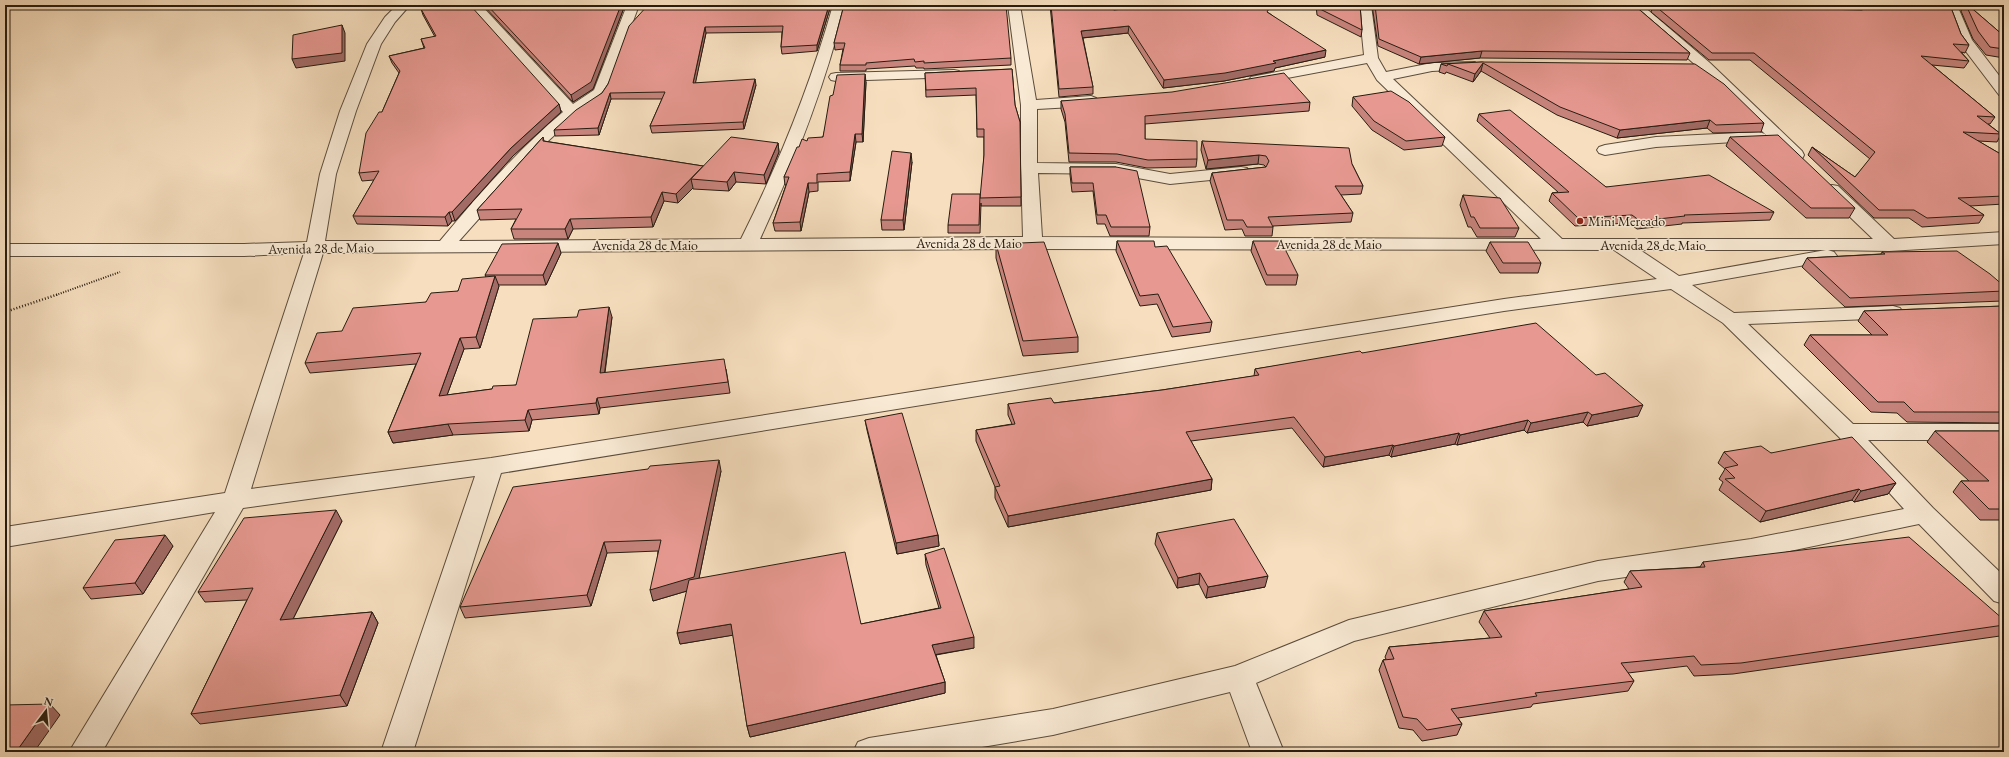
<svg xmlns="http://www.w3.org/2000/svg" width="2009" height="757" font-family="'EB Garamond',serif">
<style>
.lines{fill:none;stroke-linecap:round;stroke-linejoin:round}
.minor-casing{stroke:#5b4c3c;stroke-width:2}
.path-far1{stroke:#271c10;stroke-width:2;stroke-dasharray:1 1.5;stroke-linecap:butt}
.path{stroke:#271c10;stroke-width:2.5;stroke-dasharray:1 2;stroke-linecap:butt}
.minor{fill:#f9ead5;fill-rule:evenodd}
.wall{fill:#c7847d;stroke:#271c10}
.shaded-wall{fill:#a26b66;stroke:#271c10}
.building{fill:#e79991;stroke:#271c10}
.poi-dot{fill:#8f2418;stroke:#f9ead5;stroke-width:1.5}
.labels{text-anchor:middle;dominant-baseline:central;stroke-width:3;stroke-linejoin:round;paint-order:stroke}
.poi-label{font-size:14px;fill:#271c10;stroke:#f9ead5;text-anchor:start}
.street-label{font-size:14px;fill:#271c10;stroke:#f9ead5}
</style>
<rect width="100%" height="100%" fill="#f6debe"/>
<filter id="stains"><feTurbulence type="fractalNoise" baseFrequency=".005" numOctaves="4"/><feColorMatrix values="0 0 0 0 .2 0 0 0 0 .09 0 0 0 0 .02 0 0 0 .5 -.17"/></filter>
<radialGradient id="worn" r=".72"><stop offset=".6" stop-color="#630" stop-opacity="0"/><stop offset="1" stop-color="#630" stop-opacity=".3"/></radialGradient>
<g class="lines">
<defs>
<g id="minor">
<path d="M397,5H410L395,22L381,44L356,111L336,174L325,241H440C478,195 518,150 563,112L468,5H481L573,104L594,90L627,5H639L608,90L602,99L577,115L548,141L459,241L741,239C779,163 810,86 833,5H845C825,86 795,163 760,239L1023,237L1021,168V105L1008,5H1020L1036,100L1091,96L1096,98L1099,101L1096,104L1091,106L1037,109V163L1116,164L1170,174L1241,167L1247,168L1249,172L1247,176L1241,177L1170,184L1116,174L1038,173L1042,237L1541,239L1377,80L1367,63L1256,84L1251,83L1249,80L1251,77L1256,76L1364,55L1359,5H1371L1378,58L1386,72L1432,63L1475,62L1477,65L1475,68L1470,69L1432,71L1393,79L1562,239H1873L1826,194L1823,190L1826,186L1832,185L1838,186L1894,239L2004,232V244L1889,251L1828,250L1834,252L1837,256L1834,260L1692,285L1734,313L1893,306L1900,308L1903,312L1900,316L1893,318L1748,324L1853,424H2004V440H1868L1933,508L2004,576V604L1994,601L1919,524L1751,559L1598,581L1354,641L1256,683L1284,752H1252L1230,692L1053,735L952,752H853L858,742L869,738L1053,709L1235,666L1349,620L1598,561L1751,539L1904,509L1839,437L1723,323L1671,289L1504,311L501,473L413,752H381L475,476L243,508L102,752H69L215,512L5,547V527L225,493L304,253L244,256H5V244H244L307,242L320,174L340,111L367,44L385,17ZM1033,249L1614,250L1657,279L1504,299L491,458L251,489L323,253ZM1640,250H1826L1679,276Z"/>
<polygon points="1628,5 1642,5 1710,63 1802,151 1804,155 1802,159 1796,160 1790,159 1700,69"/>
<polygon points="1945,5 1957,5 1972,40 2004,82 2004,96 1999,95 1958,41"/>
<polygon points="954,70 959,71 961,74 959,77 836,81 831,80 829,77 831,74 836,73"/>
<polygon points="1759,132 1765,134 1767,137 1765,140 1656,147 1605,155 1599,153 1597,150 1599,147 1605,145 1656,137"/>
</g>
</defs>
<!-- minor casing -->
<use href="#minor" class="minor-casing"/>
<!-- path-far1 -->
<polyline class="path-far1" points="56,295 120,272"/>
<!-- path -->
<polyline class="path" points="5,312 59,294"/>
<!-- minor -->
<use href="#minor" class="minor"/>
</g>
<!-- wall -->
<g class="wall">
<polygon points="483,5 625,5 593,89 573,102"/>
<polygon points="648,5 831,5 817,51 782,54 781,47 782,32 706,33 695,83 756,85 744,129 652,133 650,126 662,99 611,99 599,135 555,136 554,130 602,93 608,84"/>
<polygon points="844,5 1011,58 1011,65 924,69 924,68 916,68 915,66 866,69 866,71 840,71 840,65 843,49 835,50 834,43"/>
<polygon points="1050,5 1117,5 1111,8 1114,10 1269,13 1325,57 1275,68 1274,71 1224,81 1163,88 1128,33 1083,38 1093,87 1093,94 1059,97"/>
<polygon points="1316,5 1360,5 1362,30 1361,37 1317,15"/>
<polygon points="1372,5 1634,5 1690,53 1687,60 1480,58 1419,64 1378,46"/>
<polygon points="1654,5 1862,10 1865,8 1864,6 1818,5 1950,5 1961,34 1969,45 1965,53 1961,52 1969,61 1964,68 1932,65 1995,117 1990,124 1988,124 2001,134 1997,142 1978,141 2004,156 2004,204 1970,206 1984,215 1979,223 1922,227 1909,218 1874,218 1808,155 1812,147 1855,177 1870,159 1750,60 1709,60 1651,12"/>
<polygon points="1964,5 1968,5 2004,36 2004,58 1986,55 1973,39 1961,11"/>
<polygon points="2001,5 2004,5 2004,9"/>
<polygon points="421,9 559,104 561,112 513,156 455,221 452,221 448,226 357,224 353,216 374,180 362,181 359,173 382,112 399,73 392,63 389,56 424,48 421,39 435,37 423,15"/>
<polygon points="1482,62 1764,123 1761,132 1713,133 1707,128 1617,138 1557,115 1481,71 1473,82 1446,72 1445,74 1439,72 1441,64"/>
<polygon points="1012,69 1015,105 1020,122 1021,206 981,206 981,203 980,233 948,233 948,225 981,197 984,155 984,137 977,137 976,95 926,97 925,73"/>
<polygon points="866,82 863,142 856,142 850,181 818,182 818,191 809,192 801,231 775,231 773,223 786,185 785,185 784,177 799,147 807,141 823,137 833,95"/>
<polygon points="1353,97 1445,137 1442,146 1404,150 1372,130 1352,106"/>
<polygon points="1061,101 1310,102 1309,111 1145,124 1145,139 1197,159 1196,167 1147,168 1116,162 1069,162 1065,122 1061,109"/>
<polygon points="1479,114 1606,187 1774,212 1770,220 1682,223 1682,224 1637,229 1629,223 1575,226 1549,201 1552,193 1558,192 1477,121"/>
<polygon points="543,137 544,141 703,166 778,143 779,152 766,184 736,182 729,191 693,189 693,188 678,203 664,201 653,227 573,229 568,239 514,239 511,229 516,219 480,220 477,210"/>
<polygon points="1730,137 1855,208 1849,218 1806,218 1726,146"/>
<polygon points="1202,141 1352,164 1363,186 1361,194 1341,195 1353,213 1351,222 1273,226 1273,227 1272,236 1245,236 1242,229 1225,230 1210,181 1212,173 1266,167 1264,165 1258,164 1206,169 1201,150"/>
<polygon points="912,162 904,230 882,230 881,220"/>
<polygon points="1070,167 1116,167 1150,227 1149,236 1110,236 1105,224 1097,224 1093,191 1072,192 1070,175"/>
<polygon points="1463,195 1519,228 1515,237 1477,237 1471,227 1468,227 1460,205"/>
<polygon points="1117,241 1155,247 1212,322 1210,332 1172,337 1157,304 1140,306 1116,251"/>
<polygon points="1253,241 1298,275 1296,285 1266,285 1251,251"/>
<polygon points="1490,242 1541,263 1538,273 1500,273 1486,251"/>
<polygon points="996,244 1078,337 1078,352 1023,356 996,258"/>
<polygon points="1882,252 2004,286 2004,300 2003,301 1845,307 1802,267 1807,258 1881,254"/>
<polygon points="561,253 546,285 498,285 499,286 480,348 464,349 447,395 492,389 516,385 612,317 605,373 726,369 730,393 600,408 599,414 532,420 529,431 453,435 393,443 388,432 416,364 310,373 305,363 342,331 458,291 486,277 485,275"/>
<polygon points="2004,306 2004,423 1907,422 1897,413 1871,412 1804,345 1810,335 1872,335 1858,321 1864,311"/>
<polygon points="1362,353 1638,416 1587,426 1583,422 1527,433 1524,430 1457,445 1455,444 1391,457 1389,455 1323,467 1292,428 1191,441 1212,479 1211,490 1008,527 995,498 995,487 976,441 976,430 1012,424 1008,415 1008,404 1054,403 1162,390 1254,376 1255,369"/>
<polygon points="865,420 938,535 939,546 897,554 867,430"/>
<polygon points="1935,431 2004,431 2004,520 1980,520 1953,492 1961,481 1969,481 1927,442"/>
<polygon points="1724,452 1771,453 1896,483 1888,494 1854,502 1852,500 1760,522 1719,490 1723,482 1719,479 1725,469 1718,463"/>
<polygon points="721,471 699,578 861,624 939,608 926,565 925,554 974,648 936,655 945,682 945,693 750,737 747,726 733,635 680,644 687,591 653,601 658,551 607,553 591,606 465,618 460,607"/>
<polygon points="342,521 293,619 372,612 378,623 347,706 200,724 191,714 247,600 205,602 198,592"/>
<polygon points="1157,533 1265,587 1206,598 1199,584 1177,588 1155,544"/>
<polygon points="173,546 143,594 91,599 83,588"/>
<polygon points="1703,562 2004,620 2004,631 2000,636 1733,674 1694,676 1687,666 1628,673 1634,681 1628,691 1533,704 1531,707 1458,718 1462,724 1457,735 1422,741 1413,730 1399,728 1379,670 1383,660 1386,659 1385,657 1389,647 1490,638 1479,622 1484,611 1629,589 1624,582 1630,571 1700,567"/>
</g>
<!-- shaded-wall -->
<g class="shaded-wall">
<polygon points="621,5 625,5 593,89 573,102 571,95"/>
<polygon points="829,5 831,5 817,51 817,45"/>
<polygon points="1105,5 1117,5 1105,10"/>
<polygon points="342,25 345,33 345,61 296,68 292,59"/>
<polygon points="1129,26 1128,33 1081,38 1081,31"/>
<polygon points="705,27 706,33 694,90 693,83"/>
<polygon points="1326,50 1325,57 1275,68 1274,71 1224,81 1163,88 1164,80 1273,61"/>
<polygon points="1482,51 1480,58 1419,64 1421,57"/>
<polygon points="1483,63 1481,71 1473,82 1475,74"/>
<polygon points="865,74 866,82 863,142 862,134"/>
<polygon points="755,79 756,85 744,129 743,122"/>
<polygon points="610,93 611,99 599,135 598,128"/>
<polygon points="559,104 561,112 513,156 455,221 452,212 511,148"/>
<polygon points="1710,120 1707,128 1617,138 1620,130"/>
<polygon points="855,134 856,142 850,181 850,172"/>
<polygon points="778,143 779,152 766,184 764,175"/>
<polygon points="911,153 912,162 904,230 903,220"/>
<polygon points="1259,155 1258,164 1206,169 1208,160"/>
<polygon points="703,166 691,179 693,188 678,203 676,194"/>
<polygon points="734,172 736,182 729,191 727,182"/>
<polygon points="808,183 809,192 801,231 800,222"/>
<polygon points="662,192 664,201 653,227 651,217"/>
<polygon points="449,212 452,221 448,226 445,217"/>
<polygon points="570,219 573,229 568,239 565,229"/>
<polygon points="558,243 561,253 546,285 543,275"/>
<polygon points="495,276 499,286 480,348 476,337"/>
<polygon points="609,307 612,317 603,384 600,373"/>
<polygon points="460,338 464,349 443,406 439,396"/>
<polygon points="597,398 600,408 599,414 596,403"/>
<polygon points="1643,405 1638,416 1587,426 1592,415"/>
<polygon points="528,410 532,420 529,431 525,420"/>
<polygon points="1588,412 1583,422 1527,433 1531,423"/>
<polygon points="1528,420 1524,430 1457,445 1460,435"/>
<polygon points="448,424 453,435 393,443 388,432"/>
<polygon points="1459,433 1455,444 1391,457 1394,446"/>
<polygon points="1393,445 1389,455 1323,467 1325,457"/>
<polygon points="719,460 721,471 697,588 653,601 650,590"/>
<polygon points="1212,479 1211,490 1008,527 1008,516"/>
<polygon points="1896,483 1888,494 1854,502 1861,491"/>
<polygon points="1859,489 1852,500 1760,522 1766,511"/>
<polygon points="336,510 342,521 287,631 280,620"/>
<polygon points="165,535 173,546 143,594 135,583"/>
<polygon points="938,535 939,546 897,554 896,543"/>
<polygon points="604,542 607,553 591,606 587,595"/>
<polygon points="1200,573 1199,584 1177,588 1178,578"/>
<polygon points="1268,576 1265,587 1206,598 1208,587"/>
<polygon points="372,612 378,623 347,706 340,695"/>
<polygon points="731,624 734,635 680,644 677,633"/>
<polygon points="974,637 974,648 933,655 932,645"/>
<polygon points="945,682 945,693 750,737 747,726"/>
<polygon points="50,704 60,715 34,752 16,752"/>
</g>
<!-- building -->
<g class="building">
<polygon points="438,5 470,5 559,104 511,148 452,212 449,212 445,217 353,216 379,171 359,173 366,133 379,112 382,112 400,71 389,56 425,48 421,39 436,36 421,9"/>
<polygon points="487,5 621,5 591,82 571,95"/>
<polygon points="648,5 829,5 817,45 781,47 783,26 705,27 693,83 755,79 743,122 650,126 665,92 610,93 598,128 554,130 576,110 602,93 608,84 629,26"/>
<polygon points="844,5 1006,5 1011,58 924,63 924,61 915,62 914,59 866,63 866,65 840,65 845,43 834,43"/>
<polygon points="1051,5 1107,5 1114,10 1157,5 1267,5 1270,7 1267,12 1326,50 1273,61 1276,63 1225,73 1164,80 1129,26 1081,31 1093,87 1059,89"/>
<polygon points="1318,5 1360,5 1362,30 1318,8"/>
<polygon points="1375,5 1634,5 1690,53 1482,51 1421,57 1379,39"/>
<polygon points="1654,5 1862,10 1870,5 1950,5 1961,34 1969,45 1953,44 1969,61 1921,56 1995,117 1977,116 2001,134 1963,132 2004,156 2004,196 1958,198 1984,215 1927,218 1914,210 1879,210 1812,147 1855,177 1875,152 1754,53 1712,53"/>
<polygon points="1966,5 1968,5 2004,36 2004,49 1990,47 1978,31"/>
<polygon points="342,25 342,53 292,59 293,35"/>
<polygon points="1482,62 1695,64 1724,84 1764,123 1716,125 1710,120 1620,130 1560,107 1483,63 1475,74 1448,64 1447,66 1441,64"/>
<polygon points="1012,69 1015,105 1020,122 1021,197 980,198 984,155 984,129 977,129 976,88 926,90 925,73"/>
<polygon points="1284,73 1310,102 1145,116 1145,139 1197,141 1197,159 1148,160 1117,154 1069,153 1065,114 1061,101 1172,92"/>
<polygon points="865,74 862,134 855,134 850,172 817,174 817,183 808,183 800,222 773,223 789,177 784,177 797,147 799,147 802,139 807,141 808,138 823,137 830,96 833,95 837,75"/>
<polygon points="1391,91 1409,102 1445,137 1406,141 1374,121 1353,97"/>
<polygon points="1510,110 1606,187 1709,175 1774,212 1684,215 1685,216 1640,221 1632,215 1578,218 1552,193 1569,192 1479,114"/>
<polygon points="1778,135 1855,208 1811,208 1730,137"/>
<polygon points="543,137 543,141 703,166 676,194 662,192 651,217 570,219 565,229 511,229 522,209 477,210"/>
<polygon points="731,137 778,143 764,175 734,172 727,182 691,179"/>
<polygon points="1202,141 1349,148 1352,164 1363,186 1335,186 1353,213 1268,217 1273,227 1247,227 1243,220 1227,220 1212,173 1266,167 1269,161 1266,156 1259,155 1208,160"/>
<polygon points="892,151 911,153 903,220 881,220"/>
<polygon points="1070,167 1116,167 1137,171 1150,227 1111,227 1106,215 1097,215 1093,183 1072,183"/>
<polygon points="952,194 980,194 979,225 948,225"/>
<polygon points="1463,195 1500,198 1519,228 1480,228 1474,217 1471,217"/>
<polygon points="1117,241 1154,241 1155,247 1167,246 1212,322 1173,327 1158,294 1140,296"/>
<polygon points="1253,241 1281,241 1298,275 1267,275"/>
<polygon points="1044,242 1078,337 1023,341 996,244"/>
<polygon points="1490,242 1528,242 1541,263 1503,263"/>
<polygon points="558,243 543,275 485,275 502,244"/>
<polygon points="1957,251 1990,274 2004,286 2004,291 1850,298 1807,258 1885,254 1882,252"/>
<polygon points="495,276 476,337 460,338 439,396 492,389 493,386 516,385 533,319 577,317 579,310 609,307 600,373 724,359 728,382 597,398 596,403 528,410 525,420 448,424 388,432 421,353 305,363 317,333 342,331 353,308 426,302 431,293 458,291 462,279"/>
<polygon points="2004,306 2004,412 1914,412 1904,402 1878,402 1810,335 1888,335 1864,311"/>
<polygon points="1536,323 1596,375 1605,373 1643,405 1592,415 1588,412 1531,423 1528,420 1460,435 1459,433 1394,446 1393,445 1325,457 1294,417 1186,432 1212,479 1008,516 995,487 1000,486 976,430 1015,424 1008,404 1051,398 1054,403 1162,390 1259,375 1255,369 1360,351 1362,353"/>
<polygon points="902,413 938,535 896,543 865,420"/>
<polygon points="1935,431 2004,431 2004,509 1989,509 1961,481 1989,481"/>
<polygon points="1852,437 1896,483 1861,491 1859,489 1766,511 1725,479 1735,478 1725,468 1738,465 1724,452 1761,446 1771,453"/>
<polygon points="719,460 694,577 650,590 661,540 604,542 587,595 460,607 513,487 648,469 650,466"/>
<polygon points="336,510 280,620 372,612 340,695 191,714 253,588 198,592 244,518"/>
<polygon points="1234,519 1268,576 1208,587 1200,573 1178,578 1157,533"/>
<polygon points="165,535 135,583 83,588 115,540"/>
<polygon points="1909,537 2004,620 2004,625 1741,663 1701,665 1694,656 1621,663 1634,681 1535,693 1537,696 1451,709 1462,724 1427,730 1417,719 1403,717 1383,660 1394,659 1389,647 1502,637 1484,611 1642,587 1630,571 1705,567 1703,562"/>
<polygon points="944,548 974,637 932,645 945,682 747,726 731,624 677,633 689,580 845,552 861,624 941,608 925,554"/>
<polygon points="50,704 16,752 5,752 5,705"/>
</g>
<!-- markers -->
<circle class="poi-dot" cx="1580" cy="221" r="4"/>
<g class="labels">
<!-- poi labels -->
<g class="poi-label">
<text x="1588" y="221">Mini Mercado</text>
</g>
<!-- street labels -->
<g class="street-label">
<text x="969" y="243">Avenida 28 de Maio</text>
<text x="1329" y="244">Avenida 28 de Maio</text>
<text x="645" y="245">Avenida 28 de Maio</text>
<text x="1653" y="245">Avenida 28 de Maio</text>
<text transform="translate(321 248) rotate(-1)">Avenida 28 de Maio</text>
</g>
</g>
<!-- margin -->
<rect width="2009" height="757" fill="none" stroke="#f6debe" stroke-width="20"/>
<rect x="6" y="6" width="1997" height="745" fill="none" stroke="#271c10" stroke-width="2"/>
<rect x="10" y="10" width="1989" height="737" fill="none" stroke="#271c10"/>
<!-- north arrow -->
<g transform="translate(46 711) rotate(16)" stroke="#f9ead5" stroke-width="3" paint-order="stroke">
<path d="M0-3L7 15L0 10L-7 15Z" fill="#271c10"/>
<text y="-6" font-size="11" font-weight="bold" text-anchor="middle" fill="#271c10">N</text>
</g>
<rect width="100%" height="100%" filter="url(#stains)"/>
<rect width="100%" height="100%" fill="url(#worn)"/>
</svg>
